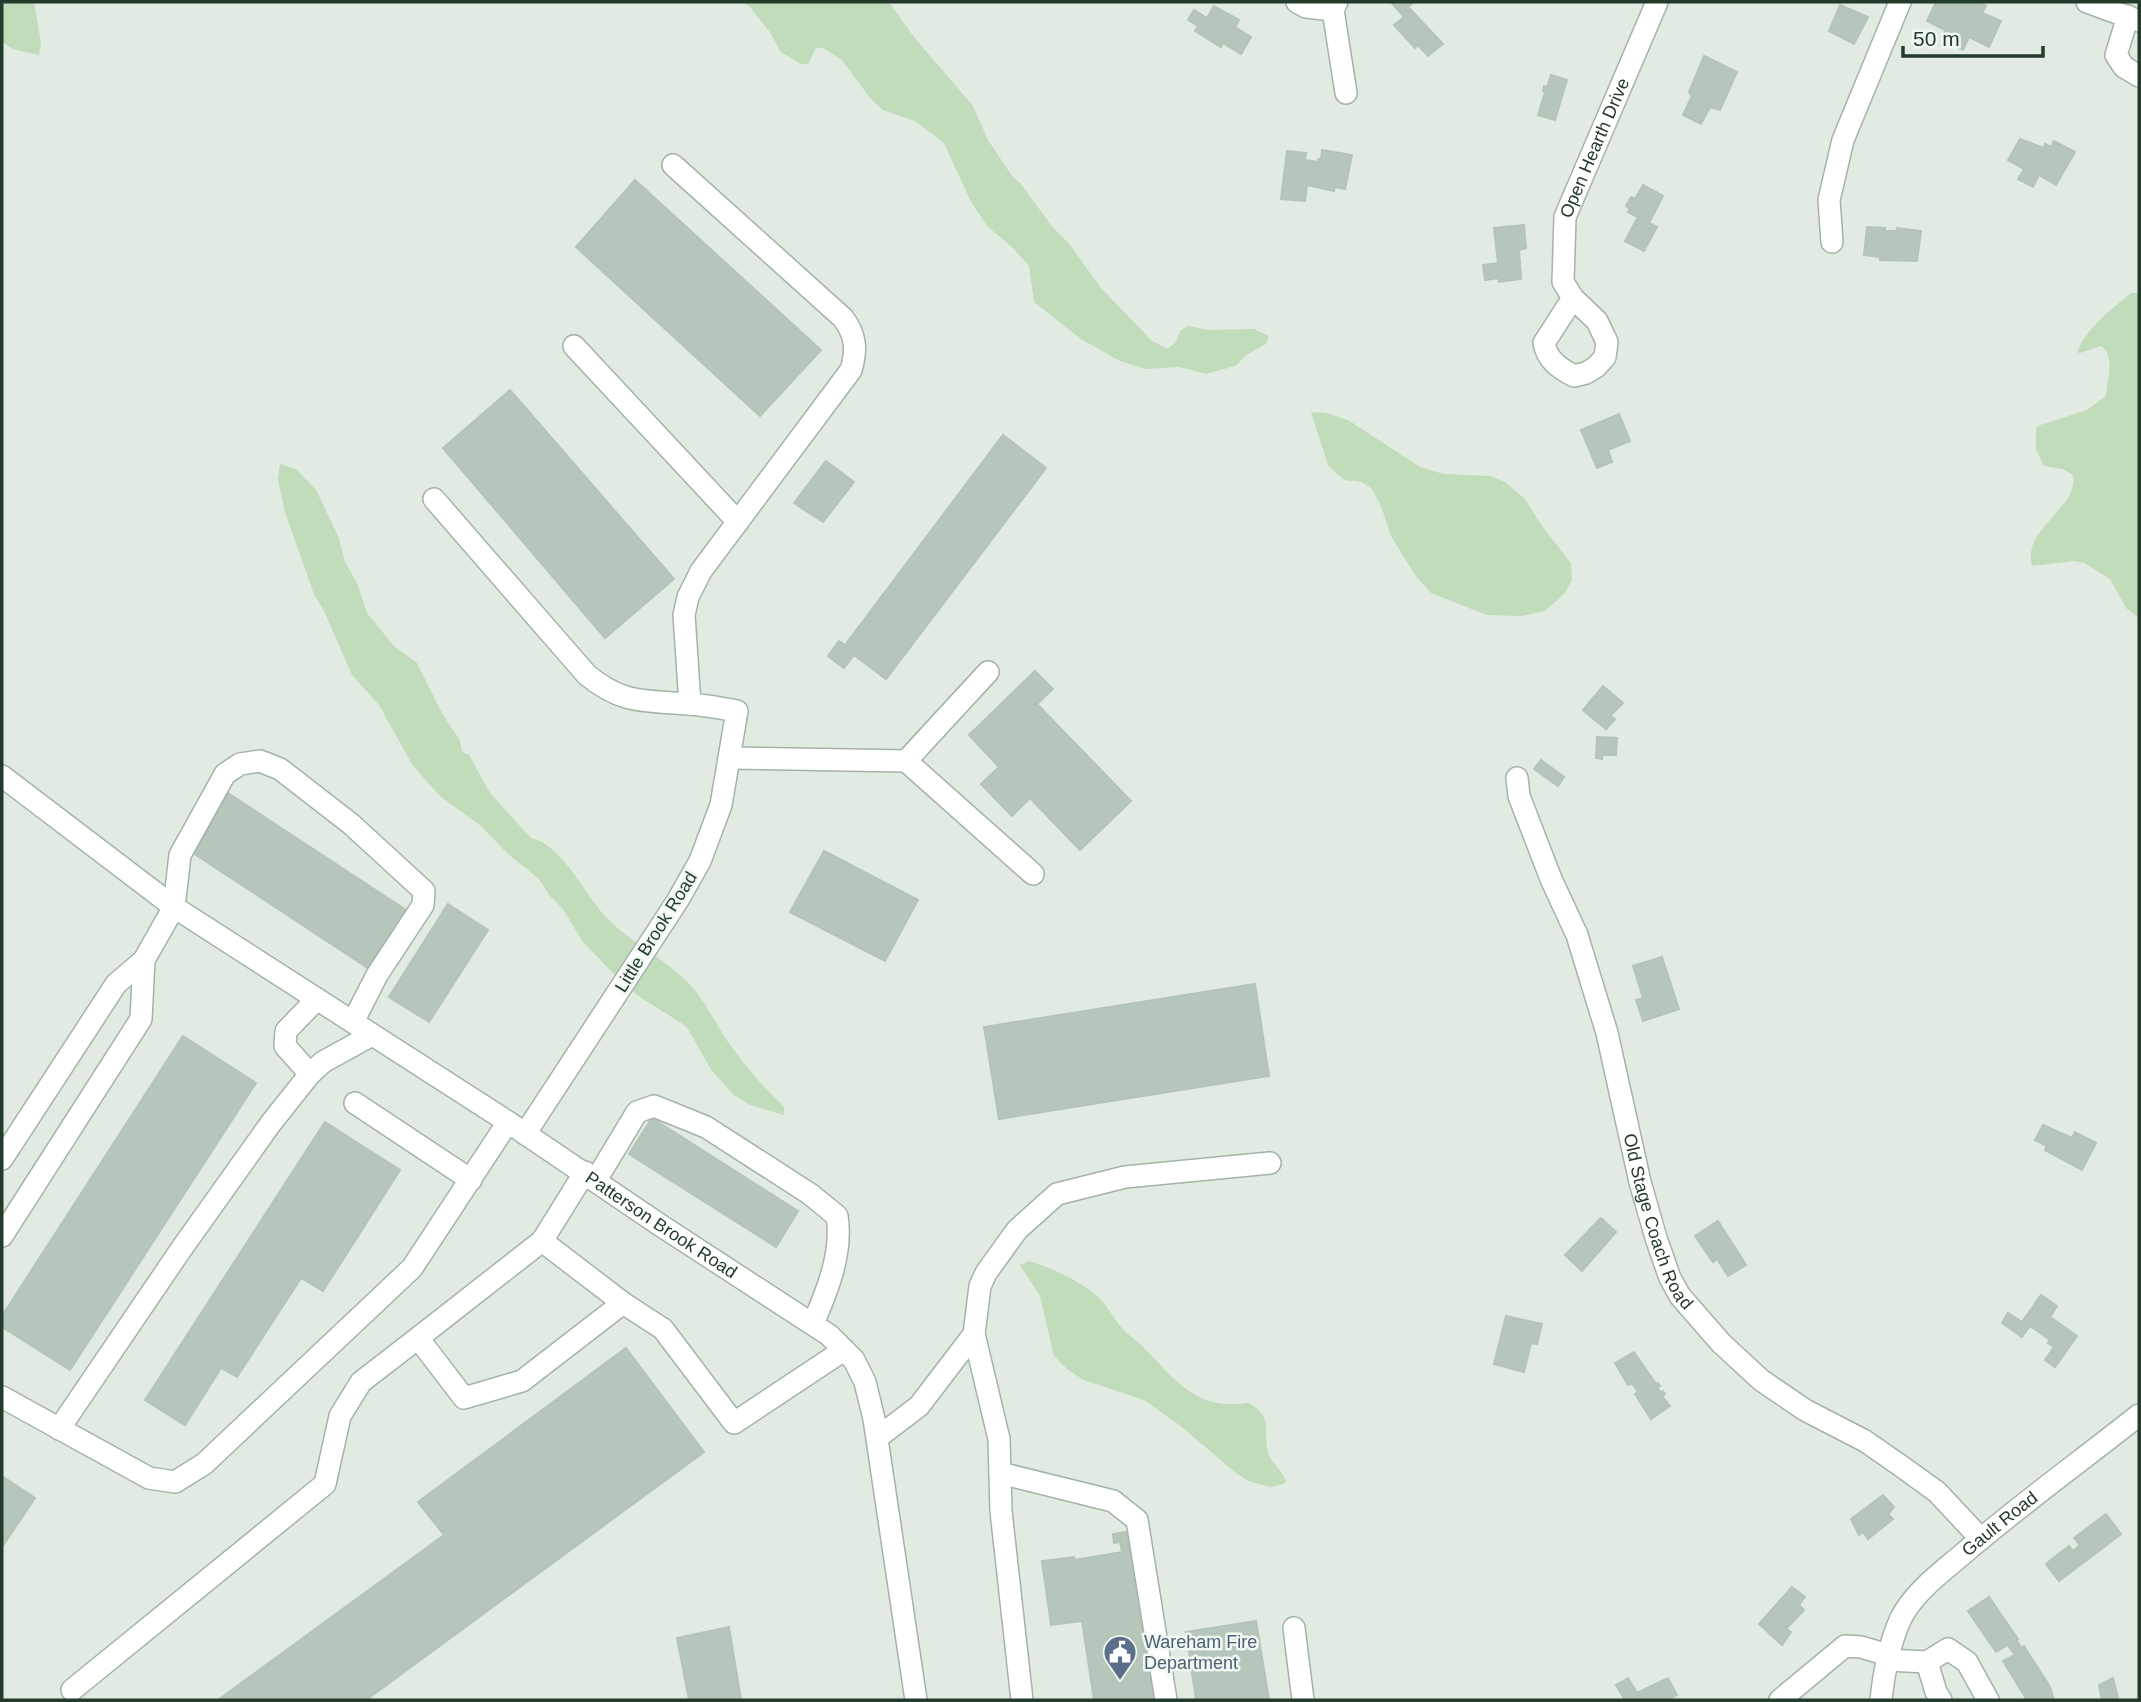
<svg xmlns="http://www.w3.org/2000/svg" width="2141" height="1702" font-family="Arial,sans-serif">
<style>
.green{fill:#c0dcbb}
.building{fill:#b7c6ba;stroke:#b4c4b6;stroke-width:2}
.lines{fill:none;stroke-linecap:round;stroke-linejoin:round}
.minor-casing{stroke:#a4b3a7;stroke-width:24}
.minor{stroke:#fff;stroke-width:21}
.labels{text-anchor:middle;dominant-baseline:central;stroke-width:5;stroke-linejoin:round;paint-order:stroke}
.street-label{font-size:18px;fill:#223b2a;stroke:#f1f8f2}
.service-label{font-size:18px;fill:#4e5e75;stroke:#f1f8f2;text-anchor:start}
</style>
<rect width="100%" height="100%" fill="#e1ebe2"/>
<!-- green -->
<g class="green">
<polygon points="2,2 34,2 41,43 39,55 13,49 2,42"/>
<polygon points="742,2 889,2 914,37 973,106 988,140 1012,176 1021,184 1051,225 1070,245 1101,288 1151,340 1167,349 1175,343 1181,330 1188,326 1209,330 1254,329 1269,336 1266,344 1248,354 1235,366 1206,374 1179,367 1146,369 1120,361 1081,339 1034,302 1029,266 1014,249 987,226 970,200 944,143 915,121 883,110 870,98 842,60 823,48 816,48 808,64 801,64 781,52 769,31 750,7"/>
<path d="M2131,293H2139V618L2126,608L2110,579L2084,563L2074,561L2032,566C2022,527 2079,509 2073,475L2063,469L2044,466L2036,450V428L2040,425L2087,410L2106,396C2107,380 2116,357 2101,346L2080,353L2077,352C2088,326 2110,311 2131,293Z"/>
<polygon points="1311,412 1326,413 1348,420 1420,467 1444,474 1490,476 1505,482 1525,499 1542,526 1571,563 1572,580 1565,593 1545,611 1522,616 1487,615 1431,593 1415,575 1391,536 1381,506 1372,489 1362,482 1344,480 1328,465"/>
<path d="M280,464L296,469L316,490L338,536L345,562L357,583L367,613L394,646L417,663L443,715L460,740L462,752L469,755L490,793L531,838C563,845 585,896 607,918C632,944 665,958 690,985C706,1002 715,1023 728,1042C745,1065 763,1087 784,1107V1115L750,1105L734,1095L712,1071L686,1026L640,997L624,984L622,979L613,973L583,942L563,909L550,896L539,879L508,854L481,826L441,797L413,766L379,705L352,675L324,611L314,594L285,512L278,479Z"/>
<path d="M1028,1261C1050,1266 1083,1283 1099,1298C1108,1307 1114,1319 1122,1328C1128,1335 1136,1340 1142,1346C1177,1380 1193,1411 1249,1403C1275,1419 1262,1429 1268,1452C1271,1464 1282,1469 1286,1481L1284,1484L1270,1487L1248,1481L1236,1473L1178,1424L1144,1400L1084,1380L1067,1369L1054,1356L1040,1296L1020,1265Z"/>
</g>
<!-- building -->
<g class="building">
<polygon points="1391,2 1414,2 1408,7 1443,44 1428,56 1418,45 1415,48 1394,25 1404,17"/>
<polygon points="1936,2 1978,2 1986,6 1982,13 2001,21 1989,47 1969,37 1963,50 1949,43 1953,36 1944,33 1945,30 1927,21"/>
<polygon points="1840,5 1868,17 1854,44 1829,31"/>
<polygon points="1214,6 1239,20 1235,27 1251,37 1241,54 1223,43 1221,47 1195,31 1198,26 1188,20 1194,10 1207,18"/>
<polygon points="1704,56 1737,72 1720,110 1710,107 1701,124 1683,115 1692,96 1689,92"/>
<polygon points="1551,75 1567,80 1555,120 1538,115 1545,92 1543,91 1544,86 1547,87"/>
<polygon points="2020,139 2044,148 2045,144 2051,147 2054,141 2075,152 2056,185 2039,175 2033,187 2018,179 2024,169 2008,160"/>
<polygon points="1322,150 1352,155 1345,189 1335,187 1334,191 1307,185 1305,201 1281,199 1287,151 1306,153 1305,160 1318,162 1318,159 1321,159"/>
<polygon points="635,180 821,350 760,416 576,247"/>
<polygon points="1643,185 1663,196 1649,223 1657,227 1644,251 1625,241 1638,217 1628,212 1630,209 1626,206 1631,197 1635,199"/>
<polygon points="1524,225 1526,248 1519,250 1521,279 1499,282 1498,278 1485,280 1483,265 1498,263 1494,228"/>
<polygon points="1867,227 1885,228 1885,231 1896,231 1897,228 1921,231 1917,261 1880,260 1880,257 1864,255"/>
<polygon points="510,390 674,579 605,638 443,448"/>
<polygon points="1619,414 1630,441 1608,450 1612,462 1597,468 1581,430"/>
<polygon points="1003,435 1046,468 886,679 854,655 844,668 828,656 839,641 845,645"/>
<polygon points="826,461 854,482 823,522 794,503"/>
<polygon points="1035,671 1053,689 1037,704 1131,801 1080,850 1030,798 1012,816 981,784 999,767 969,735"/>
<polygon points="1603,686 1623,703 1610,716 1615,719 1606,729 1583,710"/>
<polygon points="1597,737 1617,738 1616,755 1602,755 1602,759 1596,758"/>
<polygon points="1541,760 1564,777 1558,786 1534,769"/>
<polygon points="228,793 406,910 368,968 190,851"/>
<polygon points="824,851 918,900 885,961 790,912"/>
<polygon points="448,904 488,930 429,1022 389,997"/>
<polygon points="1662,957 1679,1009 1643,1021 1636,1000 1643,998 1633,966"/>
<polygon points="1255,984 1269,1076 999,1119 984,1027"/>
<polygon points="183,1036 256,1083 70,1370 2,1327 2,1316"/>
<polygon points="652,1118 798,1211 776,1247 629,1154"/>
<polygon points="325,1122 400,1170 323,1291 301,1278 237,1377 221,1368 185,1425 145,1400"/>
<polygon points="2043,1125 2072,1138 2075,1132 2096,1143 2082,1170 2045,1150 2047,1146 2035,1140"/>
<polygon points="1601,1218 1616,1232 1582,1271 1565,1255"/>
<polygon points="1718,1221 1746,1265 1728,1276 1717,1259 1713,1262 1695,1236"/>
<polygon points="2041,1295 2057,1306 2050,1317 2077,1336 2055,1367 2045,1360 2054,1347 2048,1343 2050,1340 2030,1326 2022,1337 2002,1323 2008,1313 2022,1322"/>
<polygon points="1506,1316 1542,1324 1537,1344 1531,1343 1524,1372 1494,1364"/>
<polygon points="626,1348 704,1452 366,1700 218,1700 444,1535 418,1502"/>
<polygon points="1634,1352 1656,1384 1658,1383 1660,1386 1657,1387 1661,1393 1663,1391 1665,1394 1662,1396 1670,1406 1651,1419 1635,1394 1638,1392 1632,1383 1628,1385 1615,1363"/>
<polygon points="2,1476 35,1498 2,1547"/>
<polygon points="1883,1495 1894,1507 1888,1514 1893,1519 1868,1539 1863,1532 1859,1535 1851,1519"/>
<polygon points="2106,1514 2121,1534 2059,1581 2046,1564 2069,1546 2073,1551 2080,1545 2074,1538"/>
<polygon points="1126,1532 1129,1551 1132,1550 1155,1700 1094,1700 1082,1621 1051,1625 1042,1561 1074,1557 1075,1560 1122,1552 1120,1542 1114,1543 1113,1534"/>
<polygon points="1792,1587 1805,1597 1799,1605 1804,1610 1786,1629 1791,1632 1782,1645 1759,1624"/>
<polygon points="1989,1597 2018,1639 2016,1640 2022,1648 2024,1646 2050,1687 2054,1700 2027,1700 2003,1661 2015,1655 2008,1645 1996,1652 1968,1611"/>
<polygon points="1256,1621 1269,1700 1196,1700 1186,1632"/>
<polygon points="729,1627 741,1700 689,1700 677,1638"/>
<polygon points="1628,1678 1637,1693 1668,1678 1677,1695 1666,1700 1625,1700 1616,1685"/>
<polygon points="2113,1678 2118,1698 2102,1700 2099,1685"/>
</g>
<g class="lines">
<defs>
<g id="minor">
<polyline points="1297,2 1306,7 1333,10"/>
<polyline points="1337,2 1333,10 1346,93"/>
<polyline points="2087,2 2139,21"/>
<polyline points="2128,16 2116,55 2124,67 2139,76"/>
<path d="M673,165L843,318C856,335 857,350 851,370L701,571L688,597L684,615L690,704"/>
<polyline points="1832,242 1829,200 1843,140 1900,2"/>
<path id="s1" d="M1573,298L1544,343C1547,360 1559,368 1574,376L1586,373L1596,367L1605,357L1607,342L1597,321L1573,298L1563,282L1565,217L1657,2"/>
<polyline points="574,346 738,522"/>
<path d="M434,499L587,675C624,705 644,700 688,704C704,705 721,708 737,711L721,805L700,861L678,900L525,1134"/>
<polyline points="729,758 906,761 1033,874"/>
<polyline points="906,761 988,672"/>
<path id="s2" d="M2,776L174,907L508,1122L660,1225L829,1335L854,1360L865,1382L874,1419L916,1700"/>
<path id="s3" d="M1517,778L1519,796L1551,879L1577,935L1607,1033L1640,1182L1656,1238L1670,1278L1680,1296L1721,1343L1761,1380L1805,1410L1865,1441L1901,1466L1937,1492L1981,1539"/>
<polyline points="310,1074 285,1046 286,1031 317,999"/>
<polyline points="355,1103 471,1180"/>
<polyline points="2,1159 116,984 144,960"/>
<polyline points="585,1172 542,1241 623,1303 663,1329 734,1423 844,1350"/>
<path d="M596,1180L637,1112L654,1106L706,1127L810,1194L837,1216C843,1253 827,1291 813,1324"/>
<polyline points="2,1236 141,1019 144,960 174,907 180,855 225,774 240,764 260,761 280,769 351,824 424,891 423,905 377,975 353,1022"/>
<polyline points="542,1241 418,1338 464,1398 522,1381 623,1303"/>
<polyline points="974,1334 999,1439 1001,1511 1022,1700"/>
<polyline points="2,1397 149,1478 175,1482 204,1464 412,1268 508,1122"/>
<polyline points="59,1429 182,1248 271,1123 310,1074 323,1062 372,1035"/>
<polyline points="877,1438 919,1406 974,1334 980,1286 986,1273 1017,1230 1057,1194 1125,1177 1270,1163"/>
<polyline points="1000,1473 1113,1501 1137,1520 1166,1700"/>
<polyline points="1294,1628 1303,1700"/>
<polyline points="1887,1660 1927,1662 1948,1649 1967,1662 1988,1700"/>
<polyline points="1927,1662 1936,1692 1941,1700"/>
<polyline points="72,1690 325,1484 340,1416 361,1382 418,1338"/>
<polyline points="1780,1700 1845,1646 1861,1647 1888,1655"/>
<path id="s4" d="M1881,1700C1884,1672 1889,1644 1901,1618C1915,1591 1942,1572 1964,1553C2020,1505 2081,1461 2139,1415"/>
</g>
</defs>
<!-- minor casing -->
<use href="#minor" class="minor-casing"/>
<!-- minor -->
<use href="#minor" class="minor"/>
</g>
<!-- icons -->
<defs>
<symbol id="civic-pin" viewBox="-11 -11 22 30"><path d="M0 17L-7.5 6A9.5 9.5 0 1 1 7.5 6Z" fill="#5c6f8a" stroke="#f1f8f2"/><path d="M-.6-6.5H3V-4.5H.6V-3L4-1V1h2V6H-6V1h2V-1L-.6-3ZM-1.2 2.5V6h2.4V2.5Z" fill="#fff"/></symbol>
</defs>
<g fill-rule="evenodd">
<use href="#civic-pin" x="1101" y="1633" width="38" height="52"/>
</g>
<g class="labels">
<!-- street labels -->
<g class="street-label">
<text stroke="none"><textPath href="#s1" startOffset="368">Open Hearth Drive</textPath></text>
<text transform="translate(656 932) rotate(-58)">Little Brook Road</text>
<text stroke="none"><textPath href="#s3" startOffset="467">Old Stage Coach Road</textPath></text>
<text stroke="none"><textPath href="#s2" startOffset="798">Patterson Brook Road</textPath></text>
<text stroke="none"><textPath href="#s4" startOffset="222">Gault Road</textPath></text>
</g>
<!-- service labels -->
<g class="service-label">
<text x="1144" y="1642">Wareham Fire<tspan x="1144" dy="21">Department</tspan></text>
</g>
</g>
<!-- border -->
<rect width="2141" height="1702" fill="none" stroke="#223b2a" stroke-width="7"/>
<!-- scale -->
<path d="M1903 46v10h140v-10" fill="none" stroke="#223b2a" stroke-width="3.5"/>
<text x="1913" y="46" font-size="21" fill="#223b2a" stroke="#f1f8f2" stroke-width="5" paint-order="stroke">50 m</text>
</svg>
